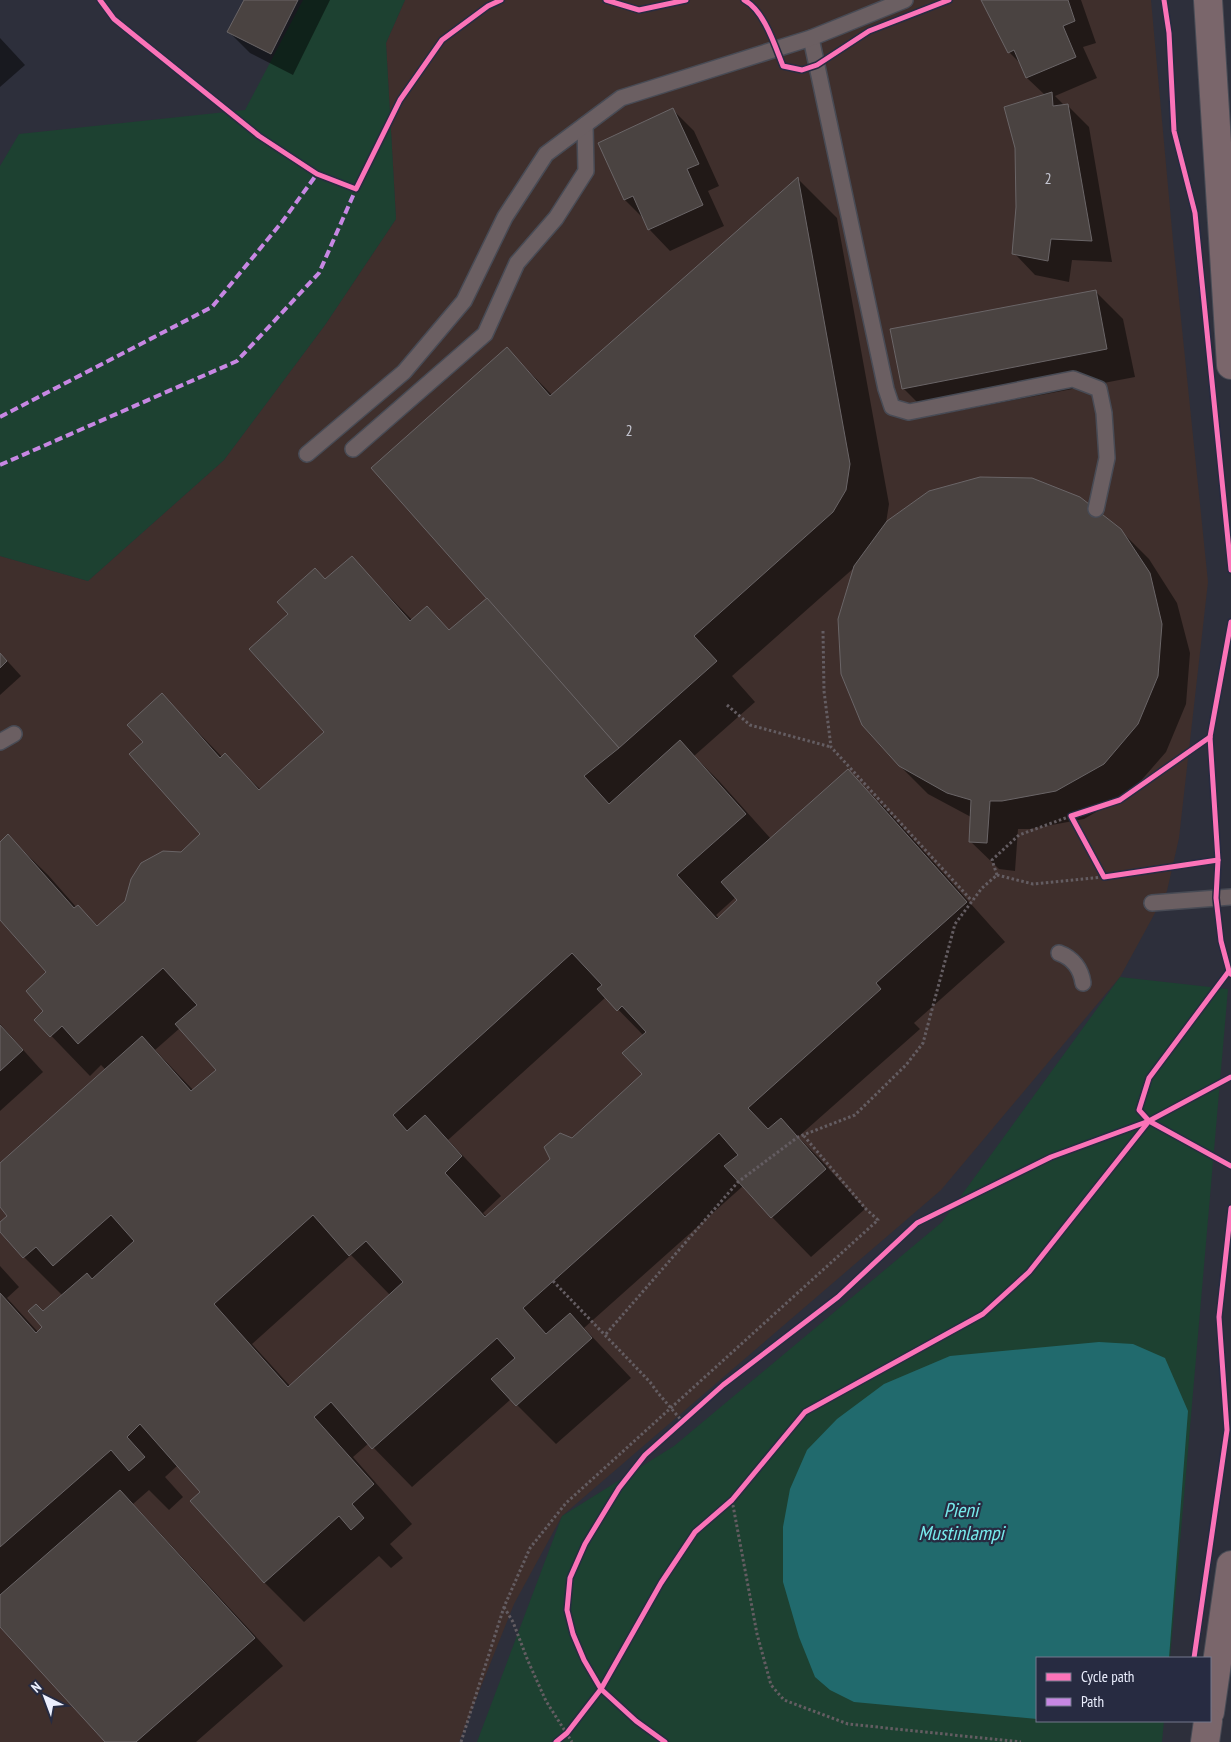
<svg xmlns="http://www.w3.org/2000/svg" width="1231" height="1742" font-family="'PT Sans Narrow',sans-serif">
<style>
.medical{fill:#3f2f2c}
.green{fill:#1d4131}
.water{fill:#216a6d}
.shadow{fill:#0007;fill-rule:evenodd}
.building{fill:#4a4341;stroke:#6a6567;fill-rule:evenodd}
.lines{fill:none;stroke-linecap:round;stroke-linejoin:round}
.lane-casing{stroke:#484b55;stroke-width:18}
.primary-casing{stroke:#484b55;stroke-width:30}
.path{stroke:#645d62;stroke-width:3;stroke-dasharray:2.5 2.5;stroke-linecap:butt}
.lane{stroke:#6b5f62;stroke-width:15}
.primary{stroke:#7a666b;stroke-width:28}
.quiet{stroke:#c787e3;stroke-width:4;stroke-dasharray:8 4;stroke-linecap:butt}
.cycleway-casing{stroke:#272b41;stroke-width:8}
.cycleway{stroke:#fb73b8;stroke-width:5}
.labels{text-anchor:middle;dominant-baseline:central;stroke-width:4.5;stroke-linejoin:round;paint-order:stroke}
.number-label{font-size:16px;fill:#c3c4cf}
.water-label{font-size:20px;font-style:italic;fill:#77eaec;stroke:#272b41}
</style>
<rect width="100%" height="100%" fill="#2d2f3b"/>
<!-- medical -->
<polygon class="medical" points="405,0 1151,0 1173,241 1208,582 1179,838 1167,891 1120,977 941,1190 562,1516 514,1604 459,1742 0,1742 0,556 88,581 224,460 325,325 396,219 386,43"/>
<!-- green -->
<g class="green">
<polygon points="303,0 405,0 386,43 396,219 325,325 224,460 88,581 0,556 0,166 19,134 245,110"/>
<polygon points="1120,977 1228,989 1170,1658 1037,1658 1037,1721 1164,1721 1162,1742 477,1742 562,1516 674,1446 942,1222"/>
</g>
<!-- water -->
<polygon class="water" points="1099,1342 1133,1344 1165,1358 1188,1411 1169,1658 1037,1658 1037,1719 854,1702 830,1690 815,1677 799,1637 783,1582 783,1527 790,1489 807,1450 837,1419 884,1384 950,1356"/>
<!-- shadow -->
<g class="shadow">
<polygon points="243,0 330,0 293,75 250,53 229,32 244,1"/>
<polygon points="982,0 1081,0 1096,43 1083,47 1097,78 1055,96 1065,106 1068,106 1089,127 1112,262 1072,260 1069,282 1035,275 1014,253 1045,95 1027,78 1022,65 1009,52"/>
<polygon points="0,38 25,65 0,87"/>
<polygon points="673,110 694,131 719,186 708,191 724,226 670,251 649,229 644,219 625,200 599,143"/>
<path d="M798,179L837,218L889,504L886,523L1120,530L1149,559L1177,603L1190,653L1186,704L1166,752L1132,791L1084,819L1030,829H1018L1015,871L999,869L970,841L971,817L928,794L900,766L855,567L732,676L755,702L694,756L719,781L771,839L848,771L887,810L1005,942L914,1023L920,1029L798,1137L820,1159L865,1209L811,1257L772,1217L743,1186L584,1328L631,1378L556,1444L511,1399L412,1487L369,1443L353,1457L412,1524L390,1544L403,1558L391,1568L379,1556L304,1622L265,1583L192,1501L202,1492L178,1465L165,1477L183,1497L169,1510L149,1490L133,1504L283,1666L196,1742H107L0,1625V1266L19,1287L7,1298L38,1332L44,1327V1313L63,1296L24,1257L0,1230V1224L9,1216L0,1205V1164L106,1070L101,1065L90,1076L36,1020L45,1011L48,972L0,918V843L8,836L48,875L77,908L78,907L99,927L202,835L144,742L162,695L222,757L225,755L261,790L325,733V581L352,558L412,620L427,607L450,631L488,598L507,349L552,395ZM736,897L739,900L719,918L716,915ZM606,997L643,1035L644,1074L487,1217L483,1213L501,1196L448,1140ZM180,1028L218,1070L194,1091L155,1050ZM351,1255L390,1295L290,1386L252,1344Z"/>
<polygon points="1095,291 1123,319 1135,377 931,416 903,388"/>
<polygon points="0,653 21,676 0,695"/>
<polygon points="0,1024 43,1072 0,1111"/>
</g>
<!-- building -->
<g class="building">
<polygon points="244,0 298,0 271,54 227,32"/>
<polygon points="981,0 1068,0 1075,21 1063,26 1076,57 1026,78 1014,50 1008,53"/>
<polygon points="1052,92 1053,106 1068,104 1092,241 1051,239 1048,261 1012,254 1016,207 1015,148 1004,107"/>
<polygon points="673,108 699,164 687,169 703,205 648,230 633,196 624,200 598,143"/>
<polygon points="798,177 850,464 846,490 833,512 694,636 717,661 619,748 371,468 507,347 550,396"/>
<polygon points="1096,290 1107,349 902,389 890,329"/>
<polygon points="980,477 1032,478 1080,497 1121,529 1150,573 1162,624 1158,676 1138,724 1104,764 1056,791 1002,801 990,801 987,843 969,842 971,800 947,793 899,766 862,725 841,674 838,619 854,566 887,521 929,491"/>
<path d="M352,556L410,621L427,606L449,630L487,598L619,748L584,776L609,804L680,740L746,814L677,875L717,919L737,900L721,882L848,769L967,902L876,983L881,989L748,1108L768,1129L781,1118L826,1169L771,1218L724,1166L738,1155L719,1133L523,1308L546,1334L570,1313L592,1338L516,1406L491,1379L515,1358L497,1338L372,1449L331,1402L314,1417L374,1484L352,1504L364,1518L351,1530L339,1516L264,1583L190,1501L200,1492L140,1424L127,1437L145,1457L129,1471L111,1450L0,1547V1293L36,1333L42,1327L28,1311L36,1304L43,1311L87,1273L92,1279L134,1241L111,1215L53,1266L36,1247L23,1258L0,1232V1222L7,1216L0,1207V1163L142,1036L191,1091L216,1070L175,1024L197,1005L163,968L78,1044L62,1026L50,1037L34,1020L43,1011L26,991L46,972L0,920V842L8,834L74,908L78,905L97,926L125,901L131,879L141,863L163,851L181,852L200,834L129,754L143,742L127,725L162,693L220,758L225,753L259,790L324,732L249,649L288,614L277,602L315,568L325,579ZM572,953L602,985L597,989L617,1011L622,1006L646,1032L622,1053L642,1074L572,1138L560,1133L544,1147L550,1159L485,1217L445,1173L462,1156L425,1115L407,1131L393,1115ZM313,1215L349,1256L366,1241L403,1282L288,1387L214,1304Z"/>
<polygon points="0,653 7,661 0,668"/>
<polygon points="0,1025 23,1050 0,1071"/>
<polygon points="120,1490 255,1638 136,1742 105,1742 0,1627 0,1595"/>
</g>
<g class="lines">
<defs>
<g id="lane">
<polyline points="811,38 886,389 892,407 909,412 1073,379 1099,389 1104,413 1107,458 1096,509"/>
<polyline points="353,449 485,334 517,263 556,218 586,171 585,125"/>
<polyline points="307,454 404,372 464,301 505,217 546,154 621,98 811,38 905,0"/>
<polyline points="0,742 14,734"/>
<polyline points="1152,903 1231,897"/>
<path d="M1059,953C1073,958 1081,969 1083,983"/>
</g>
<g id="primary">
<polyline points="1208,0 1231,365"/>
<polyline points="1210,1712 1231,1565"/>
<polyline points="1205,1742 1208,1721"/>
</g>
</defs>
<!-- lane casing -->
<use href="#lane" class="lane-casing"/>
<!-- primary casing -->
<use href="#primary" class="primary-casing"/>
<!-- path -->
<g class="path">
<polyline points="823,631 824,691 831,747 972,901"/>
<polyline points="727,705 750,725 831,747"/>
<polyline points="997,875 1033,884 1104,877"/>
<polyline points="997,875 992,860 1019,835 1071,816"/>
<polyline points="553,1281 650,1382 658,1393 682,1421"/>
<polyline points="606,1334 738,1182 798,1137 855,1115 906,1065 923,1043 955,924 982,888 997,875"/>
<polyline points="732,1500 757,1634 771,1685 784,1700 848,1724 1021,1742"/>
<polyline points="504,1607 513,1622 528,1661 546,1701 572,1742"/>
<polyline points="461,1742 504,1607 530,1548 566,1503 878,1220 866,1209 804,1136"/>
</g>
<!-- lane -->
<use href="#lane" class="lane"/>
<!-- primary -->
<use href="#primary" class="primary"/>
<!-- quiet -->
<g class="quiet">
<polyline points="0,417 212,307 282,222 317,174"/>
<polyline points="0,465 237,361 319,273 356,189"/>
</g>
<defs>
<g id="cycleway">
<polyline points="100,0 114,19 259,136 317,174 356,189 400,100 442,40 488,6 501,0"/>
<polyline points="606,0 639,10 686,0"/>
<path d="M744,0C764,10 775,46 783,66L802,70L817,65L869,31L949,0"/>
<polyline points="1164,0 1169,33 1174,131 1195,213 1231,570"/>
<polyline points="1231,622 1210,737 1218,860 1216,898 1221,941 1229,971 1231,974"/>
<polyline points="1210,737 1120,800 1071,816 1104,877 1218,860"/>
<polyline points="1229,971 1149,1078 1139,1110 1149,1121 1231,1166"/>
<polyline points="1194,1658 1227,1430 1219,1317 1231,1208"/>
<polyline points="556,1742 567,1733 601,1689 661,1583 695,1532 732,1500 805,1412 983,1314 1029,1272 1149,1121"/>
<polyline points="665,1742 636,1721 601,1689 584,1660 573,1634 567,1610 570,1578 585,1544 619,1488 645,1455 723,1385 838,1297 917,1223 1051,1157 1149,1121 1231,1077"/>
</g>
</defs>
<!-- cycleway casing -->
<use href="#cycleway" class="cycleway-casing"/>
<!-- cycleway -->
<use href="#cycleway" class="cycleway"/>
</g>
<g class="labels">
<!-- number labels -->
<g class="number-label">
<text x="1048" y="178">2</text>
<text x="629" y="430">2</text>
</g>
<!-- water labels -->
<g class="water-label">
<text x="961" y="1510">Pieni<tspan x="961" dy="23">Mustinlampi</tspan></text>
</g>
</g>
<!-- legend -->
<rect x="1036" y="1657" width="175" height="65" fill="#272b41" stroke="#75798d"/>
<rect x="1046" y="1673" width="25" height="8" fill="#fb73b8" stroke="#75798d"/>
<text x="1081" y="1682" font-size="15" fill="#ebeffe">Cycle path</text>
<rect x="1046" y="1698" width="25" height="8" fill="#c787e3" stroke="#75798d"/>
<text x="1081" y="1707" font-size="15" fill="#ebeffe">Path</text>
<!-- north arrow -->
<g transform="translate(45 1697) rotate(318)" stroke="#272b41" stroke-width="4" paint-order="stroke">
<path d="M0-4L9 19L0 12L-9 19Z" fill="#ebeffe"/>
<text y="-8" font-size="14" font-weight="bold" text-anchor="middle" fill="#ebeffe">N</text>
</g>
</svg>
